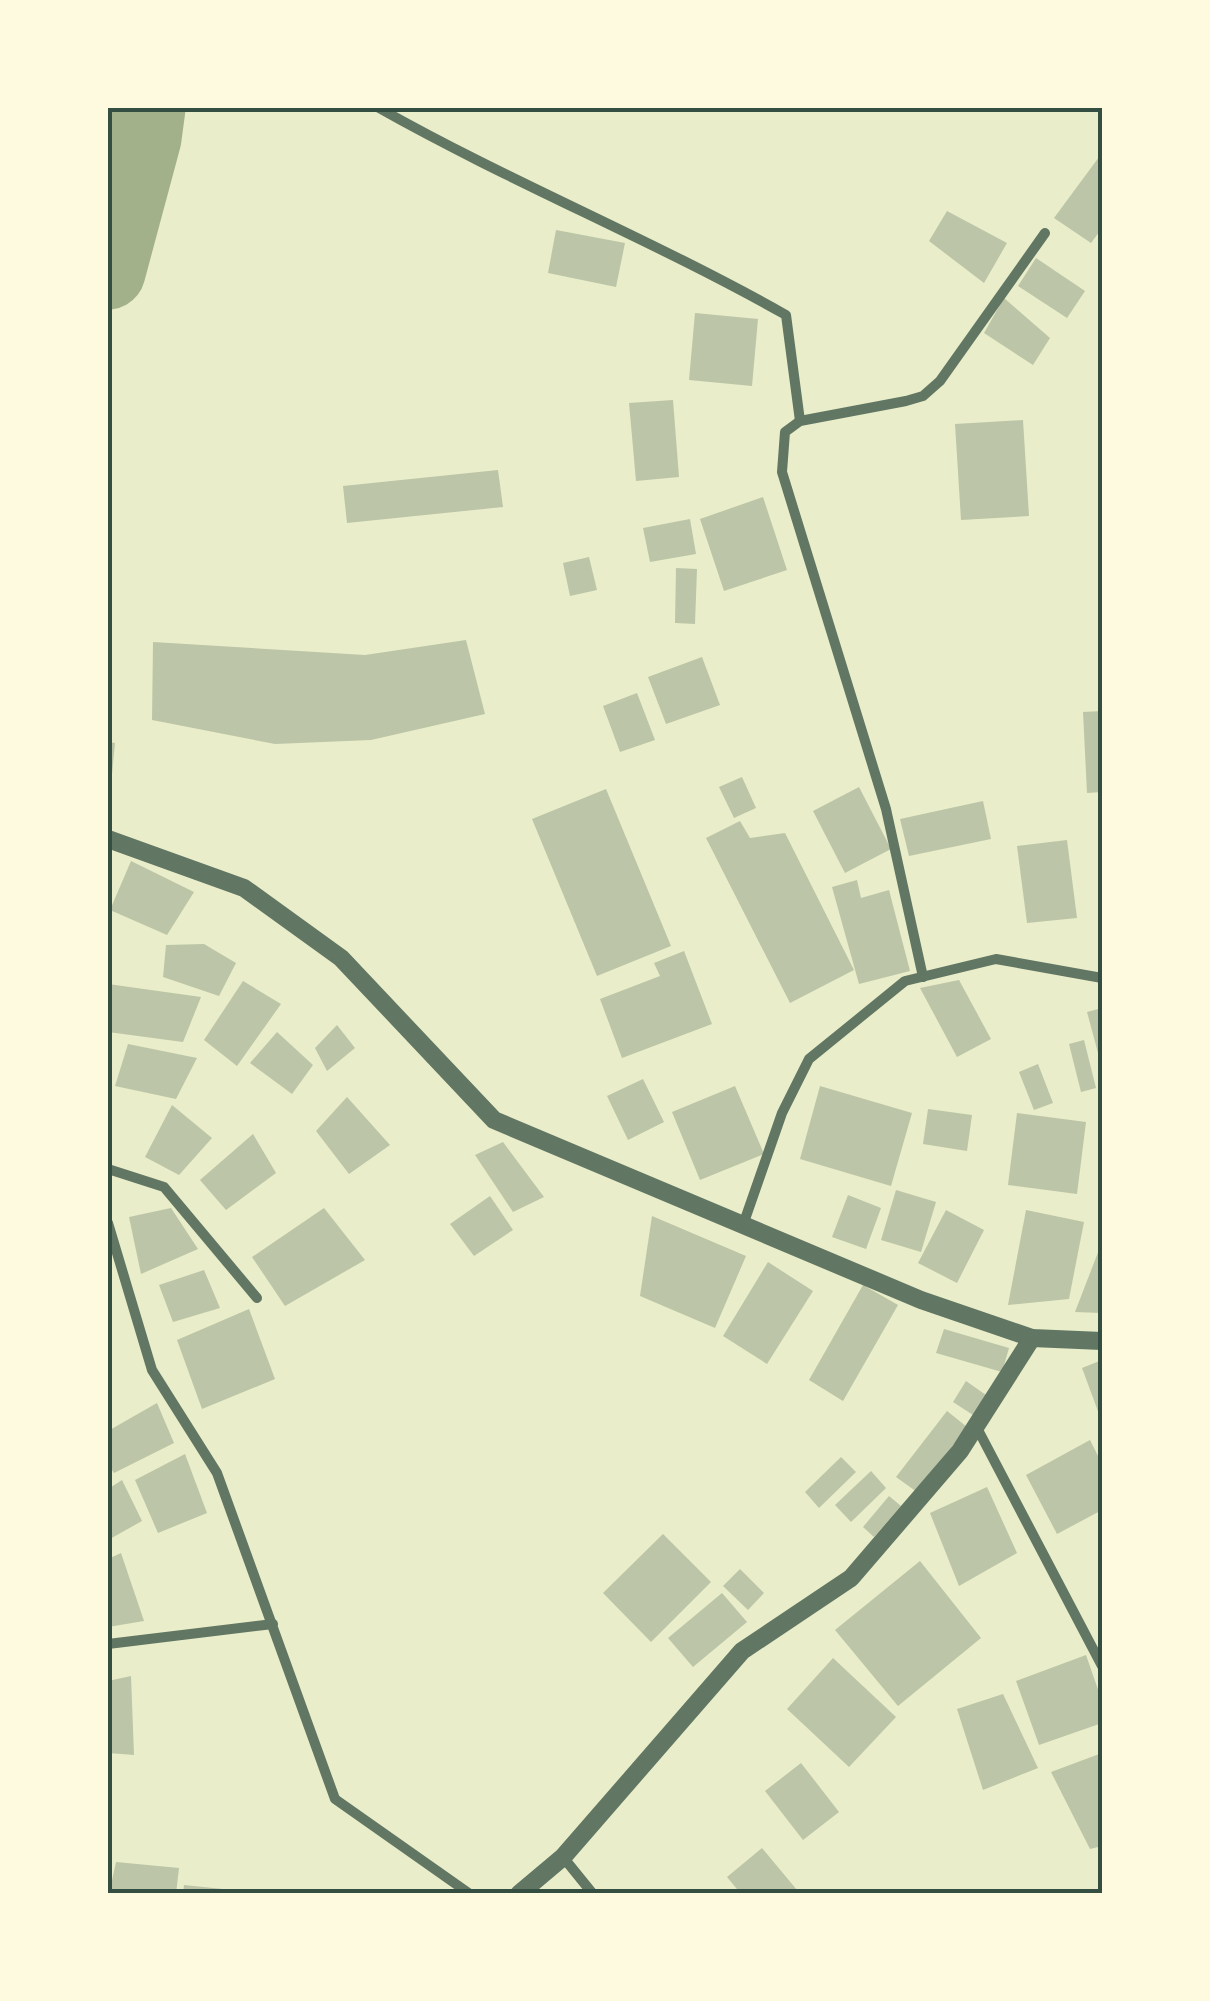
<svg xmlns="http://www.w3.org/2000/svg" width="1210" height="2001" font-family="Quicksand,sans-serif">
<style>
.lines{fill:none;stroke-linecap:round;stroke-linejoin:round}
.river{stroke:#a3b18a;stroke-width:75}
.building{fill:#bcc5a7}
.minor{stroke:#617663;stroke-width:10}
.tertiary{stroke:#617663;stroke-width:18}
.neatline{fill:none;stroke:#344e41;stroke-width:4}
</style>
<rect width="100%" height="100%" fill="#e9edc9"/>
<g class="lines">
<!-- river -->
<polyline class="river" points="108,272 144,138 148,108"/>
</g>
<!-- building -->
<g class="building">
<polygon points="1102,153 1102,228 1091,243 1054,218"/>
<polygon points="947,211 1007,243 984,283 929,241"/>
<polygon points="556,230 625,243 616,287 548,273"/>
<polygon points="1036,258 1085,291 1067,318 1018,286"/>
<polygon points="1004,298 1050,338 1033,365 984,333"/>
<polygon points="695,313 758,319 752,386 689,380"/>
<polygon points="673,400 679,477 636,481 629,403"/>
<polygon points="1023,420 1029,516 961,520 955,424"/>
<polygon points="498,470 503,507 347,523 343,486"/>
<polygon points="763,497 787,570 724,591 700,519"/>
<polygon points="690,519 696,554 650,562 643,528"/>
<polygon points="589,557 597,590 570,596 563,563"/>
<polygon points="676,568 697,569 695,624 675,623"/>
<polygon points="466,640 485,714 371,740 275,744 152,720 153,642 365,655"/>
<polygon points="702,657 720,705 666,724 648,677"/>
<polygon points="637,693 655,740 620,752 603,706"/>
<polygon points="1102,711 1102,792 1087,793 1083,712"/>
<polygon points="108,742 115,743 110,795 108,795"/>
<polygon points="742,777 756,808 734,818 719,787"/>
<polygon points="859,787 891,849 845,873 813,811"/>
<polygon points="606,789 671,946 597,976 532,819"/>
<polygon points="983,801 991,839 909,856 900,819"/>
<polygon points="740,821 750,838 785,833 854,970 790,1003 706,838"/>
<polygon points="1067,840 1077,918 1027,923 1017,846"/>
<polygon points="131,861 194,892 167,935 110,910"/>
<polygon points="857,880 861,898 889,890 910,971 859,984 832,887"/>
<polygon points="204,944 236,963 219,996 163,977 166,945"/>
<polygon points="684,951 712,1024 622,1058 600,999 660,976 654,963"/>
<polygon points="959,980 991,1039 957,1057 920,988"/>
<polygon points="243,981 281,1004 237,1066 204,1040"/>
<polygon points="108,984 201,997 183,1042 108,1032"/>
<polygon points="1102,1008 1102,1064 1101,1064 1087,1012"/>
<polygon points="337,1025 355,1048 327,1071 315,1048"/>
<polygon points="277,1032 313,1065 292,1094 250,1063"/>
<polygon points="1084,1040 1096,1088 1081,1092 1069,1044"/>
<polygon points="128,1044 197,1058 176,1099 115,1086"/>
<polygon points="1038,1064 1053,1103 1034,1110 1019,1072"/>
<polygon points="643,1079 664,1122 628,1140 607,1096"/>
<polygon points="735,1086 764,1154 700,1180 672,1112"/>
<polygon points="820,1086 912,1113 891,1186 800,1159"/>
<polygon points="347,1097 390,1145 349,1174 316,1131"/>
<polygon points="172,1105 212,1138 179,1175 145,1157"/>
<polygon points="928,1109 972,1115 967,1151 923,1144"/>
<polygon points="1017,1113 1086,1122 1077,1194 1008,1185"/>
<polygon points="253,1134 276,1173 226,1210 200,1180"/>
<polygon points="503,1142 544,1197 513,1212 475,1155"/>
<polygon points="896,1190 936,1202 921,1252 881,1240"/>
<polygon points="848,1195 881,1208 866,1249 832,1237"/>
<polygon points="490,1196 513,1230 474,1256 450,1224"/>
<polygon points="171,1208 198,1249 141,1274 129,1217"/>
<polygon points="324,1208 365,1260 285,1306 252,1257"/>
<polygon points="946,1210 984,1230 957,1283 918,1263"/>
<polygon points="1026,1210 1084,1222 1069,1299 1008,1305"/>
<polygon points="652,1216 746,1256 715,1328 640,1296"/>
<polygon points="1102,1242 1102,1313 1075,1312"/>
<polygon points="768,1262 813,1291 767,1364 723,1336"/>
<polygon points="204,1270 220,1308 173,1322 159,1285"/>
<polygon points="863,1285 898,1305 843,1401 809,1380"/>
<polygon points="249,1309 275,1379 202,1409 177,1340"/>
<polygon points="944,1329 1009,1348 1002,1372 936,1353"/>
<polygon points="1102,1360 1102,1422 1082,1368"/>
<polygon points="966,1381 986,1395 973,1415 953,1402"/>
<polygon points="157,1403 174,1443 114,1473 108,1464 108,1431"/>
<polygon points="947,1411 967,1427 917,1492 896,1477"/>
<polygon points="1090,1440 1102,1464 1102,1510 1057,1534 1026,1475"/>
<polygon points="185,1454 207,1513 158,1533 135,1480"/>
<polygon points="841,1457 856,1472 819,1508 805,1492"/>
<polygon points="871,1471 886,1488 851,1522 835,1505"/>
<polygon points="122,1480 142,1521 108,1540 108,1489"/>
<polygon points="987,1487 1017,1553 959,1586 930,1513"/>
<polygon points="889,1496 901,1506 874,1537 863,1527"/>
<polygon points="663,1534 711,1582 651,1642 603,1593"/>
<polygon points="121,1553 144,1621 108,1627 108,1559"/>
<polygon points="920,1561 981,1638 898,1706 835,1630"/>
<polygon points="740,1569 764,1593 748,1610 723,1586"/>
<polygon points="722,1593 747,1622 693,1667 668,1638"/>
<polygon points="1086,1655 1102,1701 1102,1723 1039,1745 1016,1681"/>
<polygon points="833,1658 896,1717 849,1767 787,1709"/>
<polygon points="131,1676 134,1755 108,1753 108,1681"/>
<polygon points="1003,1694 1038,1768 983,1790 957,1709"/>
<polygon points="1102,1753 1102,1846 1090,1849 1051,1772"/>
<polygon points="801,1763 839,1812 803,1840 765,1791"/>
<polygon points="762,1848 797,1890 793,1894 741,1894 727,1877"/>
<polygon points="116,1862 179,1868 176,1894 109,1894"/>
<polygon points="184,1885 242,1891 242,1894 183,1894"/>
</g>
<g class="lines">
<!-- minor -->
<g class="minor">
<path d="M379,108C512,183 653,240 786,315L800,421"/>
<polyline points="923,977 886,809 782,472 785,432 800,421 906,401 923,396 940,381 1045,233"/>
<polyline points="108,1169 164,1187 257,1298"/>
<polyline points="108,1223 152,1370 217,1473 335,1799 470,1894"/>
<polyline points="743,1225 782,1113 809,1059 905,981 996,959 1102,978"/>
<polyline points="976,1426 1102,1666"/>
<polyline points="108,1644 273,1624"/>
<polyline points="563,1857 593,1894"/>
</g>
<!-- tertiary -->
<g class="tertiary">
<polyline points="108,839 244,888 341,958 494,1120 921,1300 1032,1338 1102,1341"/>
<polyline points="519,1894 563,1857 742,1651 851,1578 960,1451 1032,1338"/>
</g>
</g>
<!-- border -->
<rect width="1210" height="2001" fill="none" stroke="#fefae0" stroke-width="220"/>
<rect x="110" y="110" width="990" height="1781" class="neatline"/>
</svg>
